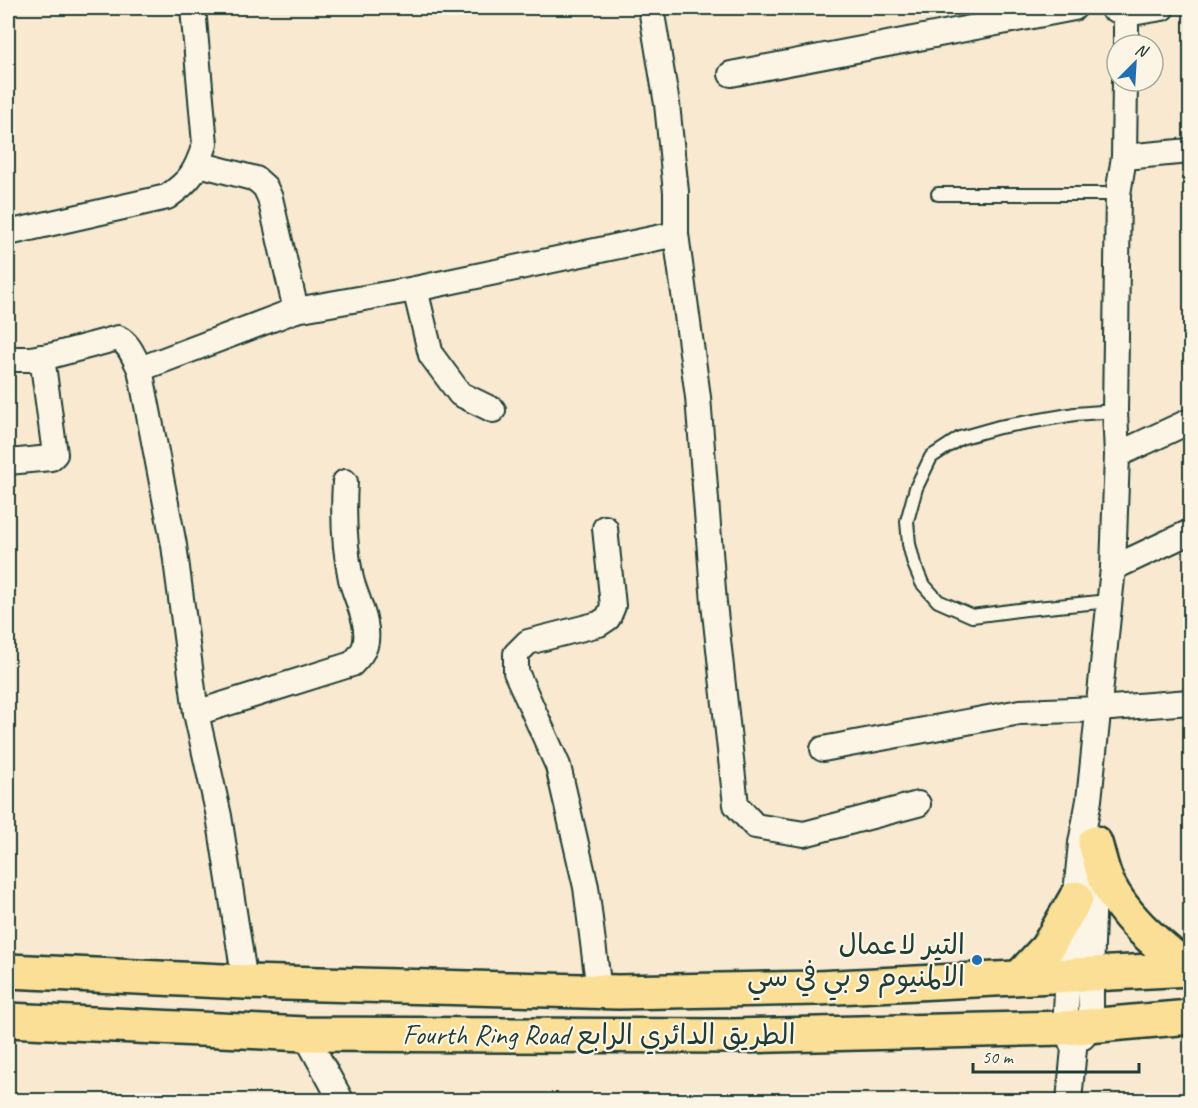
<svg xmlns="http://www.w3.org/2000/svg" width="1198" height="1108" font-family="Caveat,'Playpen Sans Arabic',sans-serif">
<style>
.building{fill:url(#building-cross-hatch);stroke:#1f3d34;stroke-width:1.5}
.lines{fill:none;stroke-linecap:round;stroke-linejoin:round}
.lane-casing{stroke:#1f3d34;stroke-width:16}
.street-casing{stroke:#1f3d34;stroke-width:28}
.primary-casing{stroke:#1f3d34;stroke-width:38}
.lane{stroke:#fcf5e5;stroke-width:12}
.street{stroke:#fcf5e5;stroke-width:24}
.primary{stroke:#fbdf96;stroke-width:33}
.poi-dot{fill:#1f6fb2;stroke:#fcf5e5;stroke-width:2}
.labels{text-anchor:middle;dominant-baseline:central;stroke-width:4.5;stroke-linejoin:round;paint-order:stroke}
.poi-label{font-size:28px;fill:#1f3d34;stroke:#fcf5e5;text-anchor:end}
.street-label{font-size:28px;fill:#1f3d34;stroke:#fcf5e5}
</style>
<defs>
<pattern id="building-cross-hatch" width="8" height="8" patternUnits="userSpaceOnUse" patternTransform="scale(1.5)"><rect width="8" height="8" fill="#edcd9f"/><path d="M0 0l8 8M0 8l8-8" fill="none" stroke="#cbb18a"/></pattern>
</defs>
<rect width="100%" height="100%" fill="#f8e9d0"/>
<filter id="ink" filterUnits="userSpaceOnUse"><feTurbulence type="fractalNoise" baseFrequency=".0167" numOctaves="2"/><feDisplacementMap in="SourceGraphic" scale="12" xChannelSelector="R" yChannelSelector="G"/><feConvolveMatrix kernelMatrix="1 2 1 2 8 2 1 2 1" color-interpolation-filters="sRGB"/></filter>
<g filter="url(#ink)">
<!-- building -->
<g class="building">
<polygon points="1189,1092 1189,1100 1076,1100 1076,1099"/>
<polygon points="1128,1095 1129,1100 1079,1100"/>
</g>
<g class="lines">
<defs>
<g id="lane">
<polyline points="938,194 1118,194"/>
<polyline points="1110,601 1026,609 972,616 938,601 922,583 914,564 909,544 907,521 916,488 931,457 960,438 999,427 1075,414 1115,411"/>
</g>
<g id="street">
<polyline points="651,8 667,104 676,192 676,234 698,397 714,603 736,805 755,826 804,834 918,804"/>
<polyline points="1112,8 1126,14 1162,8"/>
<polyline points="1126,45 1126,8"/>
<polyline points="731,74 1074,8"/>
<polyline points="1124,157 1190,151"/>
<polyline points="199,164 256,179 265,187 270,198 296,310"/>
<path d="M8,233L167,197C191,180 196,172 205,144L193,8"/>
<polyline points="415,289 431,355 460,394 493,410"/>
<path d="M8,359H30L54,355L118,338C130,344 134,358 140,369L174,545L196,713L219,816L245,982"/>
<polyline points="140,369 296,310 415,289 676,234"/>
<polyline points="1117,455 1190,421"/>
<polyline points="8,462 51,458 55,454 42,357"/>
<polyline points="1113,568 1190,532"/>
<path d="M196,713L352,664C357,659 363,653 365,646C371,625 356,599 351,579C344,546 343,515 345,482"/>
<polyline points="823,749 1020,712 1098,709 1190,702"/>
<polyline points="599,991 586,887 558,766 516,672 516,654 528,642 599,624 608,618 613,606 605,528"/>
<polyline points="305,1034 341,1100"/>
<polyline points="1083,1037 1091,1026 1091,973 1095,859"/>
<polyline points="1069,1100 1074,1049 1065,1028 1068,975 1081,843 1089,800 1113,568 1117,455 1115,411 1118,194 1124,157 1125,81"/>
</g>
<g id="primary">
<path d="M1095,843C1099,856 1102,872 1108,884C1126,920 1158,944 1188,969"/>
<polyline points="8,971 245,982 618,992 817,988 1190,969"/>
<polyline points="1020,977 1047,948 1076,898"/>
<polyline points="8,1020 305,1034 735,1036 1065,1028 1190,1017"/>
</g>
</defs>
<!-- lane casing -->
<use href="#lane" class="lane-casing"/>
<!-- street casing -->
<use href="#street" class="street-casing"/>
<!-- primary casing -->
<use href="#primary" class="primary-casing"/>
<!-- lane -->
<use href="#lane" class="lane"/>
<!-- street -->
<use href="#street" class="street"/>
<!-- primary -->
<use href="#primary" class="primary"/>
</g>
</g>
<!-- markers -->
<circle class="poi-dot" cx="977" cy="960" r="6"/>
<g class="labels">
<!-- poi labels -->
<g class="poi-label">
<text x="965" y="944">التير لاعمال<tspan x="965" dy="32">الالمنيوم و بي في سي</tspan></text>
</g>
<!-- street labels -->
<g class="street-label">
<text x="599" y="1034">Fourth Ring Road الطريق الدائري الرابع</text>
</g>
</g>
<!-- margin -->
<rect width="1198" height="1108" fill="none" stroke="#fcf5e5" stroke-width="30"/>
<rect x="15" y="15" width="1168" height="1078" fill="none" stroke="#1f3d34" stroke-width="2" filter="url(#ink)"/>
<!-- north arrow -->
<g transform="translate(1135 63) rotate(24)"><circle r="28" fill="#fcf5e5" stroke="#a4ab9e" stroke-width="1.5"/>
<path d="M0-4.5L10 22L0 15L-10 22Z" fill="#1f6fb2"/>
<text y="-9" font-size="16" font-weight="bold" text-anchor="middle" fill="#1f3d34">N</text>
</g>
<!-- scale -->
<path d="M973 1063v9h166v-9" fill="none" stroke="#1f3d34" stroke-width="3"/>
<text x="982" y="1063" font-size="18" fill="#1f3d34" stroke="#fcf5e5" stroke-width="4.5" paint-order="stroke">50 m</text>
</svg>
